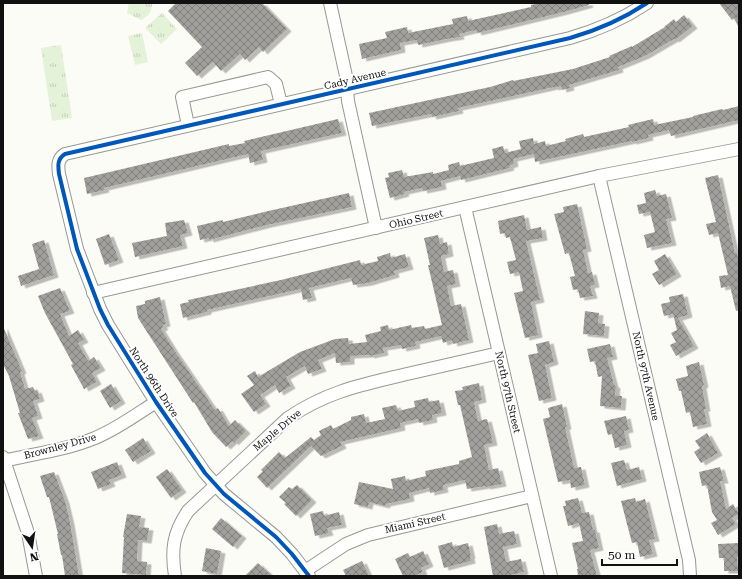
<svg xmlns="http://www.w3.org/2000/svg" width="742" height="579" font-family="'Roboto Serif',serif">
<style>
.grass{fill:url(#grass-tufts)}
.building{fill:url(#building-cross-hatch);filter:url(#shadow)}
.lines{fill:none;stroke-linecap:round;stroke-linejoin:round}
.minor-casing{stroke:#979795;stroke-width:14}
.minor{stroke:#fffffe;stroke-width:12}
.cycleway-casing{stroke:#fff;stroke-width:6}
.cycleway{stroke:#0057b8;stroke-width:4}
.labels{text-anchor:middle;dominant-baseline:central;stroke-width:4;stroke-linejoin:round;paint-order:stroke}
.street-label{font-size:10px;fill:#111;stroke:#fff}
</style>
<defs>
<pattern id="grass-tufts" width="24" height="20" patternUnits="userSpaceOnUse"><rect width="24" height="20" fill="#e4f2d7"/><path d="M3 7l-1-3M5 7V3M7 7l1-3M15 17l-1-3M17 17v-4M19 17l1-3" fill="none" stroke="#c3ceb8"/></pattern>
<pattern id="building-cross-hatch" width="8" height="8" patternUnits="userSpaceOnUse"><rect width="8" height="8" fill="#a19f9c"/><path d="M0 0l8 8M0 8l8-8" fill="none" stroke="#82807e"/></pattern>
<filter id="shadow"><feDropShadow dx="4.5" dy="2.5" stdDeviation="0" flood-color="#0004"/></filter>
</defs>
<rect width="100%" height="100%" fill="#fcfcf7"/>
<!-- grass -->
<g class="grass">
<path d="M129,3H152C152,11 149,16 141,20L127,13Z"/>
<polygon points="162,13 177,29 161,44 145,28"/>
<polygon points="142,33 148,62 135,65 128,36"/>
<polygon points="61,45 72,118 52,121 41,48"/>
</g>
<!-- building -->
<g class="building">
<polygon points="176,3 262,3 287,29 263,52 259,47 245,60 240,54 221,71 213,62 197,76 185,63 202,47 168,11"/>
<polygon points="539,3 588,3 589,5 564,12 477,33 476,30 459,34 460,37 447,39 418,45 417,40 400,43 401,50 362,59 359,44 387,38 385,32 407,27 408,33 453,24 452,19 467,16 468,21 531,7 531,5"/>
<polygon points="719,3 739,3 739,28 734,18 732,20"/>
<polygon points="684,15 693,26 675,40 674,39 645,56 618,67 619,70 569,85 570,88 562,90 561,86 554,88 554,87 458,108 459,111 432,117 431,114 372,126 369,113 490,87 513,80 513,81 573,69 610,57 609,56 632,46 632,47 665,27 664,27 674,19 676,22"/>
<polygon points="739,106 739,120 671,136 669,130 648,135 649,138 632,142 632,141 535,162 534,154 513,159 514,164 509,166 510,168 461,180 460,176 441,181 442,187 423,191 422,188 404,192 405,194 390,198 385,178 389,177 388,173 402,170 404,177 433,172 433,174 449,170 448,165 459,162 460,166 494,158 492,149 503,146 505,153 521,149 519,141 533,138 534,144 545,141 546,146 566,141 565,139 583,134 584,137 629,127 628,125 653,119 654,125 693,117 693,116 722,109 723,110"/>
<polygon points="338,119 342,133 261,151 263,160 250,163 248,154 104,188 105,190 87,194 84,178 229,144 229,146 245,143 244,141"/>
<polygon points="718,175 735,253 737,253 739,263 739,310 736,311 730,286 721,288 719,276 728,275 718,233 709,235 706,224 716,222 705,178"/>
<polygon points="655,190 657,196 666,194 672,218 666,219 672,243 647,248 644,235 655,232 650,212 639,214 637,205 646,203 644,193"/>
<polygon points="349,193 352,207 267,225 209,240 209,238 200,240 197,226 223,220 223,222 264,212"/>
<polygon points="577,204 587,249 583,250 588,273 592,272 595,285 590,286 593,296 580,298 578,289 573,290 570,277 575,276 569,253 565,254 554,214 564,212 563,207"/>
<polygon points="524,215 527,230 541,227 543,238 526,241 540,300 531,302 538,335 525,338 514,293 523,291 519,272 510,274 507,262 516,260 510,237 506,238 505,233 500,234 498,221"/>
<polygon points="184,220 188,233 180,235 183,246 135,257 132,243 167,236 165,223"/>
<polygon points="109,234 119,260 105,265 96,239"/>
<polygon points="438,235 440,244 447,242 449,254 441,256 444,272 453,270 456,284 447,286 451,306 461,304 469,340 453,344 452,340 443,343 441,336 415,342 416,346 402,349 401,345 383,348 384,353 370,356 370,355 350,356 350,362 336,363 335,353 318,360 322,369 308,374 305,366 286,377 291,386 279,393 275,385 260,395 266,404 254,412 241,394 254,385 247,376 255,371 258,377 300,352 335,339 348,338 349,344 367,342 365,335 381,331 380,327 388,325 389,330 411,325 412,328 424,326 425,329 442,325 428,265 430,265 424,238"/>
<polygon points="44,240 54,275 21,286 18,276 39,269 32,244"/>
<polygon points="390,253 391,258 405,254 409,267 394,271 395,275 368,283 353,285 351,278 309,288 312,298 303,300 301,289 207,310 207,312 183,318 180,304 189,302 188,300 281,280 360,260 361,265 378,261 377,257"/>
<polygon points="665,254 677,274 659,285 652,274 659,270 654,261"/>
<polygon points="60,288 70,311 60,314 69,336 78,330 84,340 78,343 88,361 94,357 101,368 92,373 97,382 84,389 71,365 73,364 45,313 38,296"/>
<polygon points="683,294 688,315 678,318 694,346 676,356 670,345 676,342 671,333 677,330 673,314 664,316 661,304 670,302 669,297"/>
<polygon points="160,297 166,324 162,325 164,327 161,329 174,350 215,410 218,408 229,426 235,420 246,431 234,443 233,441 226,447 212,432 194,402 193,403 138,318 136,306 145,304 145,301"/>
<polygon points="585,311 599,313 598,323 605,324 604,336 583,334"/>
<polygon points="3,326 22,371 20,372 25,389 33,387 35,391 37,390 40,399 33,401 38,416 32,418 39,436 28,439 18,413 20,413 9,376 3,364"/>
<polygon points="549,341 554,362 545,365 552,398 539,401 528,355 538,353 536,344"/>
<polygon points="610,344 613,357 607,358 614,385 616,386 615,395 622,396 621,408 600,406 602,376 598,377 595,361 590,362 587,349"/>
<polygon points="699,362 704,385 702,386 706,409 704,409 707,424 693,427 690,412 686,413 681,391 679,391 676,379 688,376 686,366"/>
<polygon points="479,383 482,400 474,402 478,421 487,419 491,434 493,443 484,445 489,470 498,468 502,484 486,487 486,486 467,489 465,480 443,485 444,490 430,493 429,488 409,493 410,499 386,504 385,506 369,502 368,507 354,504 359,482 393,489 391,479 405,476 406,481 426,476 425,471 459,464 459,461 472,457 460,405 458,405 455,391 463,390 462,387"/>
<polygon points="111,384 121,401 110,408 100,391"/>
<polygon points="428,398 429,402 439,400 442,413 432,415 433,420 419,423 418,419 400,423 401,428 340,442 342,446 321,456 311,446 267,488 257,477 263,471 261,470 279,452 285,458 311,437 314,440 321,435 319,431 331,425 333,429 351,420 351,417 364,414 366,423 385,419 382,408 396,405 398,411 415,407 414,401"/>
<polygon points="562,404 567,427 565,427 574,468 581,467 585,485 571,488 570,480 558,482 543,419 550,417 548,408"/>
<polygon points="626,416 629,430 624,431 627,445 615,448 612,434 608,435 604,421"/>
<polygon points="707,433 718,453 701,463 694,452 700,448 695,441"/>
<polygon points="143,438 151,451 133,462 125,450"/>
<polygon points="624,460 627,470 639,467 642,479 617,486 611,463"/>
<polygon points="117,462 122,475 109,480 111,484 98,489 91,472"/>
<polygon points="720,467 724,481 720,481 726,509 733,504 739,514 732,518 736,524 718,535 711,523 717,520 712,512 707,485 702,486 699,472"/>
<polygon points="167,469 182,490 171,498 156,477"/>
<polygon points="54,472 65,501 70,522 79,576 65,576 62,555 61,555 57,534 58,534 49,497 47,497 40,476"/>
<polygon points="297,485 312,500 296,516 284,504 286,503 279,497 289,487 292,489"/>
<polygon points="578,498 582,513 589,512 593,530 595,530 599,548 590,550 597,576 578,576 577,569 578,569 572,543 583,541 579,523 568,526 563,506 566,506 565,501"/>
<polygon points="635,498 636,502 645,499 655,539 649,540 653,554 640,557 637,542 632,543 621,501"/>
<polygon points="323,511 324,516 339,512 342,525 327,528 329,533 315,536 310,514"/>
<polygon points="127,514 141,516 139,527 149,528 147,541 138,540 137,561 147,562 146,575 122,573 124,537 123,537"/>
<polygon points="221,518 242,536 233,547 212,529"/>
<polygon points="497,524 499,534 514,531 517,544 503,547 506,562 521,559 524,572 506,576 493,576 484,527"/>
<polygon points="452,542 453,547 468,543 471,556 470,556 471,561 444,568 438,546"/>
<polygon points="739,543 739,556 737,557 738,571 724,571 724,558 719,558 718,544"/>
<polygon points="206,548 221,551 217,574 202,571"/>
<polygon points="423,551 429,564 421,568 423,572 414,576 403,576 395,559 408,553 410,557"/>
<polygon points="362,561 369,576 346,576 343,570"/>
<polygon points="258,563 272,576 245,576"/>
</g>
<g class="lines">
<defs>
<g id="minor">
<polyline points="330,3 346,76 348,101 376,228"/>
<polyline points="188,125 182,97 268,77 276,84 281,104"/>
<polyline points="599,176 689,560 690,576"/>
<polyline points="465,207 551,576"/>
<polyline points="93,293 599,176 739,149"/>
<polyline points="3,457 28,533 36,576"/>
<path d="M3,461C33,454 66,450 95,438C117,429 137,414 156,402"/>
<polyline points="305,571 346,544 368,535 532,496"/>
<path d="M175,576C171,550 173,533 188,511L288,418C328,391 361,385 407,374C438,367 468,360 499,353"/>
<path d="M309,576L292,554L276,537L224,494L205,473L156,402L108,325L100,309L77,249L59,174C58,166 57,159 65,154L570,38C598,30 623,19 647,3"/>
</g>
</defs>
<!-- minor casing -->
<use href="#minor" class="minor-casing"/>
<!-- minor -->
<use href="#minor" class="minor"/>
<defs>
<path id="cycleway" d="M309,576L292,554L276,537L224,494L205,473L156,402L108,325L100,309L77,249L59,174C58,166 57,159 65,154L570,38C598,30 623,19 647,3"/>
</defs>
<!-- cycleway casing -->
<use href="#cycleway" class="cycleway-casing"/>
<!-- cycleway -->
<use href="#cycleway" class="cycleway"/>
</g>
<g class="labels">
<!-- street labels -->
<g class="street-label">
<text transform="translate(355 79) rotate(-13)">Cady Avenue</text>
<text transform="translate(416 219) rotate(-13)">Ohio Street</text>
<text transform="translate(646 376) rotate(77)">North 97th Avenue</text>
<text transform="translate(154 382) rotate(57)">North 96th Drive</text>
<text transform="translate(508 392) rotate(77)">North 97th Street</text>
<text transform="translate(277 430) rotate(-40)">Maple Drive</text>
<text transform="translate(60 446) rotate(-15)">Brownley Drive</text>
<text transform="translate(415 523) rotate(-13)">Miami Street</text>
</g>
</g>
<!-- border -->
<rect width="742" height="579" fill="none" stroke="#111111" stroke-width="8"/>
<!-- north arrow -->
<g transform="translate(32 547) rotate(167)" stroke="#ffffff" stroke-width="3" paint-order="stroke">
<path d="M0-3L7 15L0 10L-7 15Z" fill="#111111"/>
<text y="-6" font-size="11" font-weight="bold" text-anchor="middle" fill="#111111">N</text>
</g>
<!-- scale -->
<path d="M602 559v6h75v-6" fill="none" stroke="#111111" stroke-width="2"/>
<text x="608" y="559" font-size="12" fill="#111111" stroke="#ffffff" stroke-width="3" paint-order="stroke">50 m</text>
</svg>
